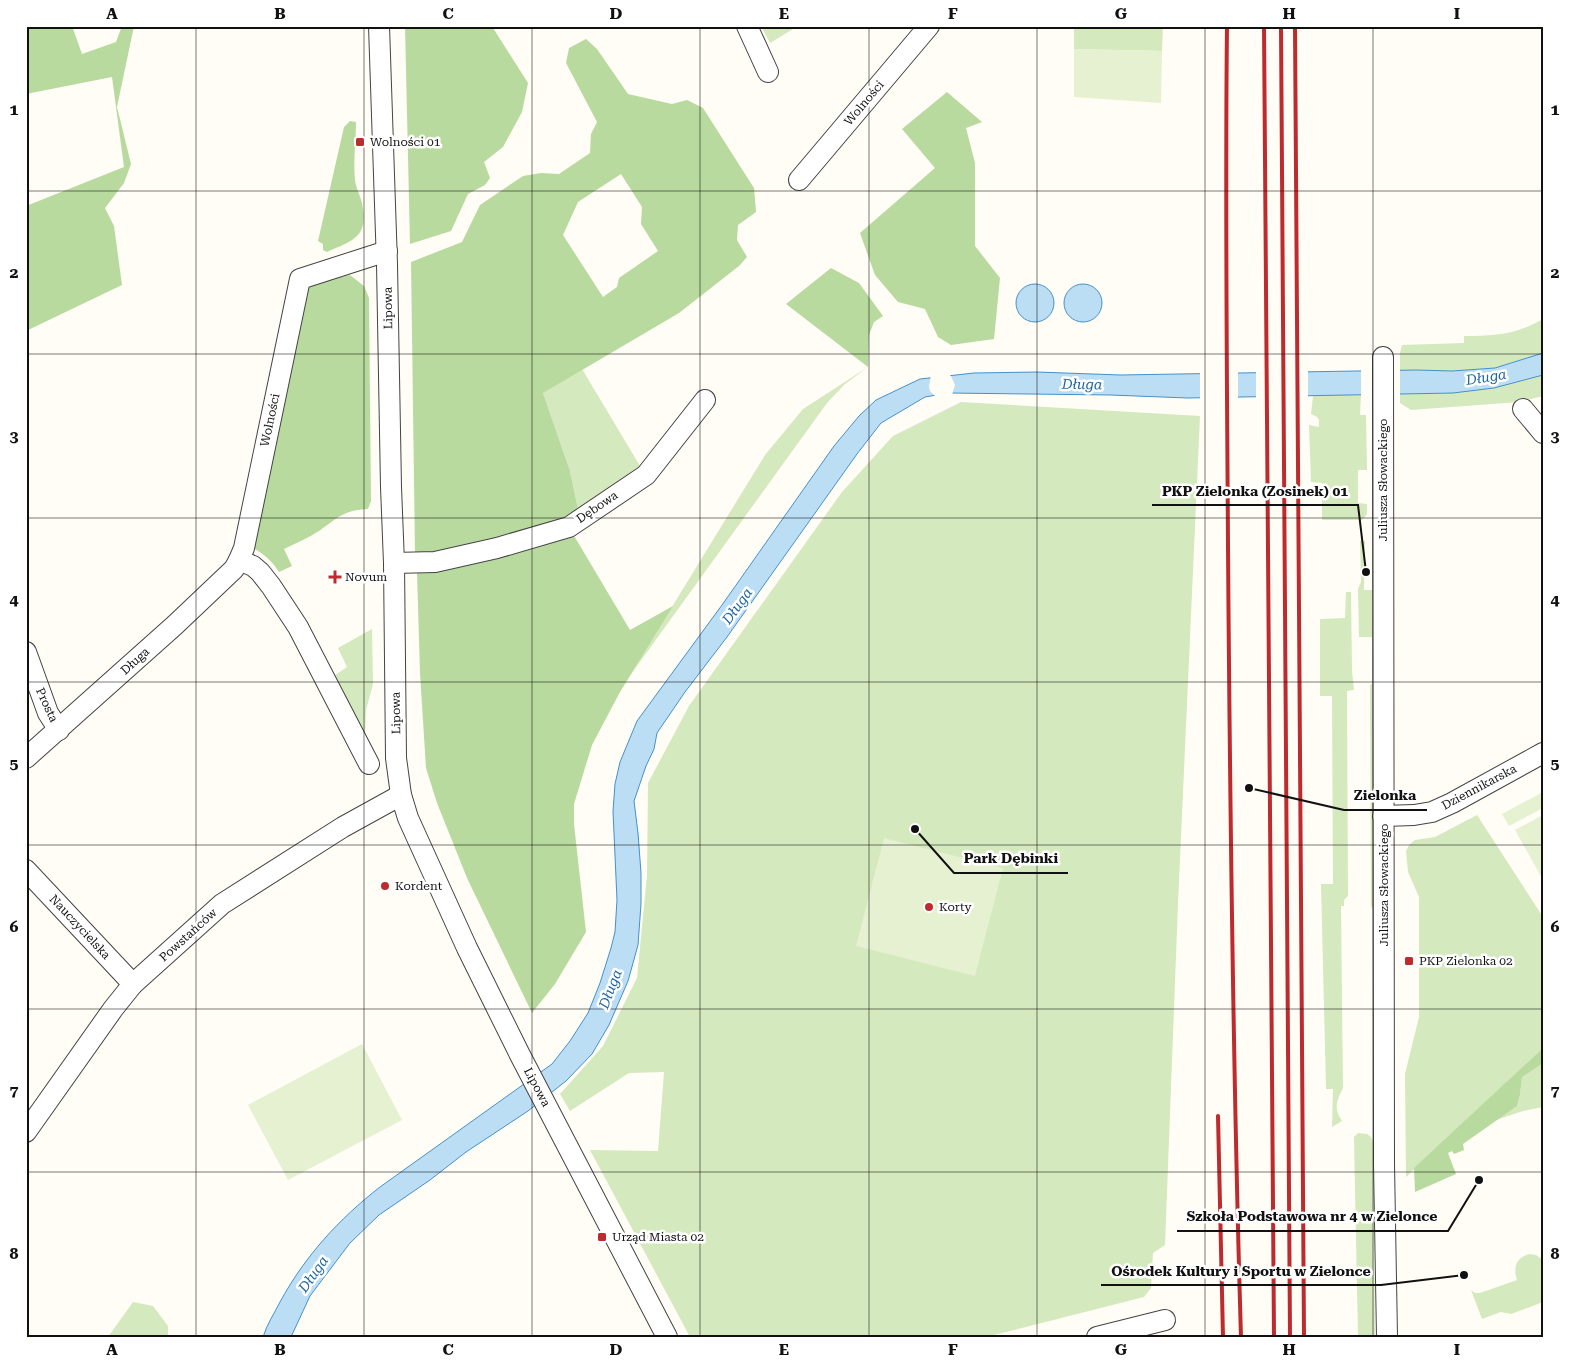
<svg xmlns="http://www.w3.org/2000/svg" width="1569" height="1363" font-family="'Roboto Serif',serif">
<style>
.green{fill:#d4e9be}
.forest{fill:#b8da9e;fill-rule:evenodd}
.pitch{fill:#e5f1d0}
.water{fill:#bbdef5;stroke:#4491ca}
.pier{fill:#fffdf5}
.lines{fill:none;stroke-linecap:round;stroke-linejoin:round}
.minor-casing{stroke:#444;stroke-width:22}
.minor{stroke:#fff;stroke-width:20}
.rail{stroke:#be2b2f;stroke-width:4}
.grid{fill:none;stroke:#111;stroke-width:1;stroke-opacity:0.55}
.poi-dot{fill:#be2b2f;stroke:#fff;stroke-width:2}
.labels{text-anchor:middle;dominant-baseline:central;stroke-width:5;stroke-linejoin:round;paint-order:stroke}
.street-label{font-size:12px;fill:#111;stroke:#fff}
.poi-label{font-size:12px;fill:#111;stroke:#fff;text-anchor:start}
.water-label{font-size:14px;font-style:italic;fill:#1c64a1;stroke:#fff}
.leader{fill:none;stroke:#111;stroke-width:2}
.callout-dot{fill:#111;stroke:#fff;stroke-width:2}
.callout-label{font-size:14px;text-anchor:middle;font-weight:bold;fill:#111;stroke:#fff;stroke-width:5;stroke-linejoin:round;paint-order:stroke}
.neatline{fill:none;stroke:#111;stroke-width:2}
.grid-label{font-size:16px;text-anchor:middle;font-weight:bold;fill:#111}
</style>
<rect width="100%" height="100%" fill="#fffdf5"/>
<!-- green -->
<g class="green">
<polygon points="761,26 798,26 770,43"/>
<polygon points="1074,26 1163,26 1162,51 1074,49"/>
<path d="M1543,319V353L1495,368L1452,371H1400V353L1402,345L1464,343V336C1495,336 1515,335 1543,319Z"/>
<polygon points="868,367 845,384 827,403 629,677 765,455 803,409"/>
<polygon points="582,369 640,466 578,509 570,471 543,393"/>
<polygon points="1543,375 1543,396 1519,402 1411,410 1400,403 1400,393 1415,394 1494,388"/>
<polygon points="1361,394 1360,415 1366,415 1367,470 1358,470 1358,503 1367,504 1367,514 1362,520 1322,520 1322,483 1311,482 1309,425 1319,427 1319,420 1317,417 1311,414 1313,396"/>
<polygon points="961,402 1200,416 1178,903 1165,1245 1153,1253 1151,1288 1144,1297 986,1337 690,1337 590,1150 658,1151 664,1072 629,1073 570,1111 560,1094 603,1046 637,978 647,875 648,783 689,706 842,492 893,436"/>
<polygon points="1360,541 1365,541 1364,590 1372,590 1372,637 1359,637 1358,589 1361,582"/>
<path d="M1346,592H1351L1352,671L1354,690L1347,691L1348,896L1344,900V906H1341L1343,1088C1337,1100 1333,1108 1342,1121L1332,1127L1333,1089H1326L1321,884H1333L1332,696H1320V619L1345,618Z"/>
<polygon points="372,629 373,684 366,710 365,736 334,676 347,667 338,648"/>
<polygon points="1372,684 1373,909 1371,906 1370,685"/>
<polygon points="1477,815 1543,917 1543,1048 1406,1177 1405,1074 1419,1017 1419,897 1408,872 1406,851 1409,845 1415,840 1435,837"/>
<polygon points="1543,1063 1543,1107 1523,1111 1496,1120 1517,1106 1520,1095 1522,1076"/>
<polygon points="1358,1133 1367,1134 1371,1137 1373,1142 1375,1337 1358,1337 1354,1137"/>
<path d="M1530,1254L1536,1255L1543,1260V1302L1511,1314L1501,1312L1482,1319L1471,1290L1475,1293H1480L1517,1280C1513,1267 1516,1257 1530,1254Z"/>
<polygon points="133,1302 153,1306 168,1326 168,1337 108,1337"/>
</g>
<!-- forest -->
<g class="forest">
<polygon points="26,26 72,26 82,54 116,42 122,26 134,26 117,107 131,164 124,183 105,208 114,226 122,285 26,331 26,206 124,167 112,77 26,94"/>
<polygon points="405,26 496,26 493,28 528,83 522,112 503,147 484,162 490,178 485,185 468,194 451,231 410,244"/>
<path d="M586,39L597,49L628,94L672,104L687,100L703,108L754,188L756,212L738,225L737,240L747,257L739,266L679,313L543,393L570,471L578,509C548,529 503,538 469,545C451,549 433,553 415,553L411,262L462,242L480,205L523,176L541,173L559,174L590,153L591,134L597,122L566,63L569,48ZM621,174L642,207L641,224L658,251L619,278L617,287L603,297L563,235L578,202Z"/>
<polygon points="947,92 982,122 966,128 975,163 975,246 1000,278 994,339 951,345 938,337 925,309 898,302 875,275 860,233 935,168 902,129"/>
<path d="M350,121L356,122C356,141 353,161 355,180C356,188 360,195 362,203C369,237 354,240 327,252L323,250V244L318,241L344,127Z"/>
<polygon points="831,268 859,283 883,316 874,322 869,335 868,367 786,304"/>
<path d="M350,275L364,286L369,298L371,501L368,509C343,510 338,518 319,531C308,538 296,543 284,549L292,566L279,572C272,561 264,554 253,548L308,284Z"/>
<path d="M573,534L630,630L673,606L620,692L592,745L574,804V824L586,932L555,984L532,1013L467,878L437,803L426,768L420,673L417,572C470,569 522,552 573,534Z"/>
<polygon points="1543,1048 1543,1063 1522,1077 1520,1095 1517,1106 1463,1144 1464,1150 1454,1154 1452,1151 1448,1153 1456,1174 1415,1192 1414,1168"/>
</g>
<!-- pitch -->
<g class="pitch">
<polygon points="1074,49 1162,51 1161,103 1074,97"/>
<polygon points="1543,792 1543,808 1509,826 1502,814"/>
<polygon points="1543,815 1543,880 1515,830"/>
<polygon points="884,838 1003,868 975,976 856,946"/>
<polygon points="362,1044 402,1120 288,1180 248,1105"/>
</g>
<!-- water -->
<g class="water">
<circle cx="1035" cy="303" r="19"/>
<circle cx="1083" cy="303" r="19"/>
<path d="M1543,353V375L1494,388L1453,393L1188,398L1110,395L948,393L925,397L881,423L857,454L727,637L685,692L657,733L654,749L646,766L634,801L638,833L641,873V904L638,945L628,981L609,1025L592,1054L566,1081L528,1111L466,1152L430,1180L379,1215L350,1243L310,1296L291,1337H263C267,1324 274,1314 280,1302C305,1256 339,1219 380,1187L552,1064L570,1041L588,1013L600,983L611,948L615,932L617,900L613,811L615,784L620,762L637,721L722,605L834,446L859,416L876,400L920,379L974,373L1037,372L1120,375L1416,370L1452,371L1495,368Z"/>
</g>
<!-- pier -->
<g class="pier">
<polygon points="1400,368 1400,396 1361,397 1361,369"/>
<polygon points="1238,370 1238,399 1200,400 1200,371"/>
<polygon points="1256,370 1308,370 1308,398 1256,399"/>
<polygon points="947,373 951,376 955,385 952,395 936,397 930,391 929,387 931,375"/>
</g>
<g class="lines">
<defs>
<g id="minor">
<polyline points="379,26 387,264 391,487 394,563 396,758 401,795 408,818 467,948 520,1055 667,1337"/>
<polyline points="747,26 768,72"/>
<polyline points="799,180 929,26"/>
<polyline points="1383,357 1384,1164 1387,1337"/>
<polyline points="1523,409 1543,433"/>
<polyline points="239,560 253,566 260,572 271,586 298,627 369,764"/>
<polyline points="394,563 435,562 497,548 569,527 646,475 705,400"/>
<polyline points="26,652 48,713 59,730"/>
<polyline points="26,758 175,625 234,569 239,560 244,548 300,279 387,251"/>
<polyline points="1383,816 1414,815 1432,812 1452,803 1543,753"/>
<polyline points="26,870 133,984"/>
<polyline points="26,1132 113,1009 133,984 222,904 343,827 401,795"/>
<polyline points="1097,1337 1165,1320"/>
</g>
</defs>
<!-- minor casing -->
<use href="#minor" class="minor-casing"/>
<!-- minor -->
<use href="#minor" class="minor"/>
<!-- rail -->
<g class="rail">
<path d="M1227,26C1225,200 1227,373 1228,547C1230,810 1233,1073 1241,1337"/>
<polyline points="1264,26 1274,1337"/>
<polyline points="1281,26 1290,1337"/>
<polyline points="1295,26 1304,1337"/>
<polyline points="1218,1116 1223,1337"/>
</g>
</g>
<!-- grid -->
<path class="grid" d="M196,26V1337M364,26V1337M532,26V1337M700,26V1337M869,26V1337M1037,26V1337M1205,26V1337M1373,26V1337M26,191H1543M26,354H1543M26,518H1543M26,682H1543M26,845H1543M26,1009H1543M26,1172H1543"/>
<!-- markers -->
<g class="poi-dot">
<rect x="355" y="137" width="10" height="10" rx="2.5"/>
<path d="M332.5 569.5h5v5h5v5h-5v5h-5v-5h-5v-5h5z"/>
<circle cx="385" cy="886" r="5"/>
<circle cx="929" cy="907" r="5"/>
<rect x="1404" y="956" width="10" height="10" rx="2.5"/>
<rect x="597" y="1232" width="10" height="10" rx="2.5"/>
</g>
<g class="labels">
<!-- street labels -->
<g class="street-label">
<text transform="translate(864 103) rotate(-50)">Wolności</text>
<text transform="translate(388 308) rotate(-91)">Lipowa</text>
<text transform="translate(270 420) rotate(-78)">Wolności</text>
<text transform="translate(1383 480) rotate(-90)">Juliusza Słowackiego</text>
<text transform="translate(597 507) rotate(-34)">Dębowa</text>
<text transform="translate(135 661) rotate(-42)">Długa</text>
<text transform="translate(47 705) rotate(65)">Prosta</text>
<text transform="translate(396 713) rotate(-91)">Lipowa</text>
<text transform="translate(1479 787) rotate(-28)">Dziennikarska</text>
<text transform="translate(1384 885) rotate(-90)">Juliusza Słowackiego</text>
<text transform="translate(80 927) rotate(47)">Nauczycielska</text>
<text transform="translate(188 935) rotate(-42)">Powstańców</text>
<text transform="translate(537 1087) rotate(62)">Lipowa</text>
</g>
<!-- poi labels -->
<g class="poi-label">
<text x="370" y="142">Wolności 01</text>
<text x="345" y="577">Novum</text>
<text x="395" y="886">Kordent</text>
<text x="939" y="907">Korty</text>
<text x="1419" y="961">PKP Zielonka 02</text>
<text x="612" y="1237">Urząd Miasta 02</text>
</g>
<!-- water labels -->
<g class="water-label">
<text transform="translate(1486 377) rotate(-9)">Długa</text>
<text transform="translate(1082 384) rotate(1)">Długa</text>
<text transform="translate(737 606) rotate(-54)">Długa</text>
<text transform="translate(610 989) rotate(-69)">Długa</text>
<text transform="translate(313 1274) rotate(-55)">Długa</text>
</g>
</g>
<!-- callouts -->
<path class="leader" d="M1366 572L1358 505H1152M1249 788L1344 810H1427M915 829L954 873H1068M1479 1180L1448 1231H1177M1464 1275L1381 1285H1101"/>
<g class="callout-dot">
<circle cx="1366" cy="572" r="5"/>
<circle cx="1249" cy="788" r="5"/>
<circle cx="915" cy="829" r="5"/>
<circle cx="1479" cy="1180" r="5"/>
<circle cx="1464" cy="1275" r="5"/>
</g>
<g class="callout-label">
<text x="1255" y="496">PKP Zielonka (Zosinek) 01</text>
<text x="1385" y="800">Zielonka</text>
<text x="1011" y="863">Park Dębinki</text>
<text x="1312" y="1221">Szkoła Podstawowa nr 4 w Zielonce</text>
<text x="1241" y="1276">Ośrodek Kultury i Sportu w Zielonce</text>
</g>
<!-- border -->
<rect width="1569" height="1363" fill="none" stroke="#ffffff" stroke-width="55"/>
<rect x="28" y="28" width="1514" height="1308" class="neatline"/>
<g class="grid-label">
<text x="112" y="19">A</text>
<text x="280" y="19">B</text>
<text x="448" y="19">C</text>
<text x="616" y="19">D</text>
<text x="784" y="19">E</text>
<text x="953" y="19">F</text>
<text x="1121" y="19">G</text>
<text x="1289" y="19">H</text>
<text x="1457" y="19">I</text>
<text x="14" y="115">1</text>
<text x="1555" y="115">1</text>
<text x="14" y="278">2</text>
<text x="1555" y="278">2</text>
<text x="14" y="442">3</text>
<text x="1555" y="442">3</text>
<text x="14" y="605">4</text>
<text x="1555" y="605">4</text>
<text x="14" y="769">5</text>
<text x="1555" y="769">5</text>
<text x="14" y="932">6</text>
<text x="1555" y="932">6</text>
<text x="14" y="1096">7</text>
<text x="1555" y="1096">7</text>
<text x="14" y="1259">8</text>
<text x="1555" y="1259">8</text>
<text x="112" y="1355">A</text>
<text x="280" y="1355">B</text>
<text x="448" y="1355">C</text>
<text x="616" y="1355">D</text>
<text x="784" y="1355">E</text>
<text x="953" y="1355">F</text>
<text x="1121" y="1355">G</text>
<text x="1289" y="1355">H</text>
<text x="1457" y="1355">I</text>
</g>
</svg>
